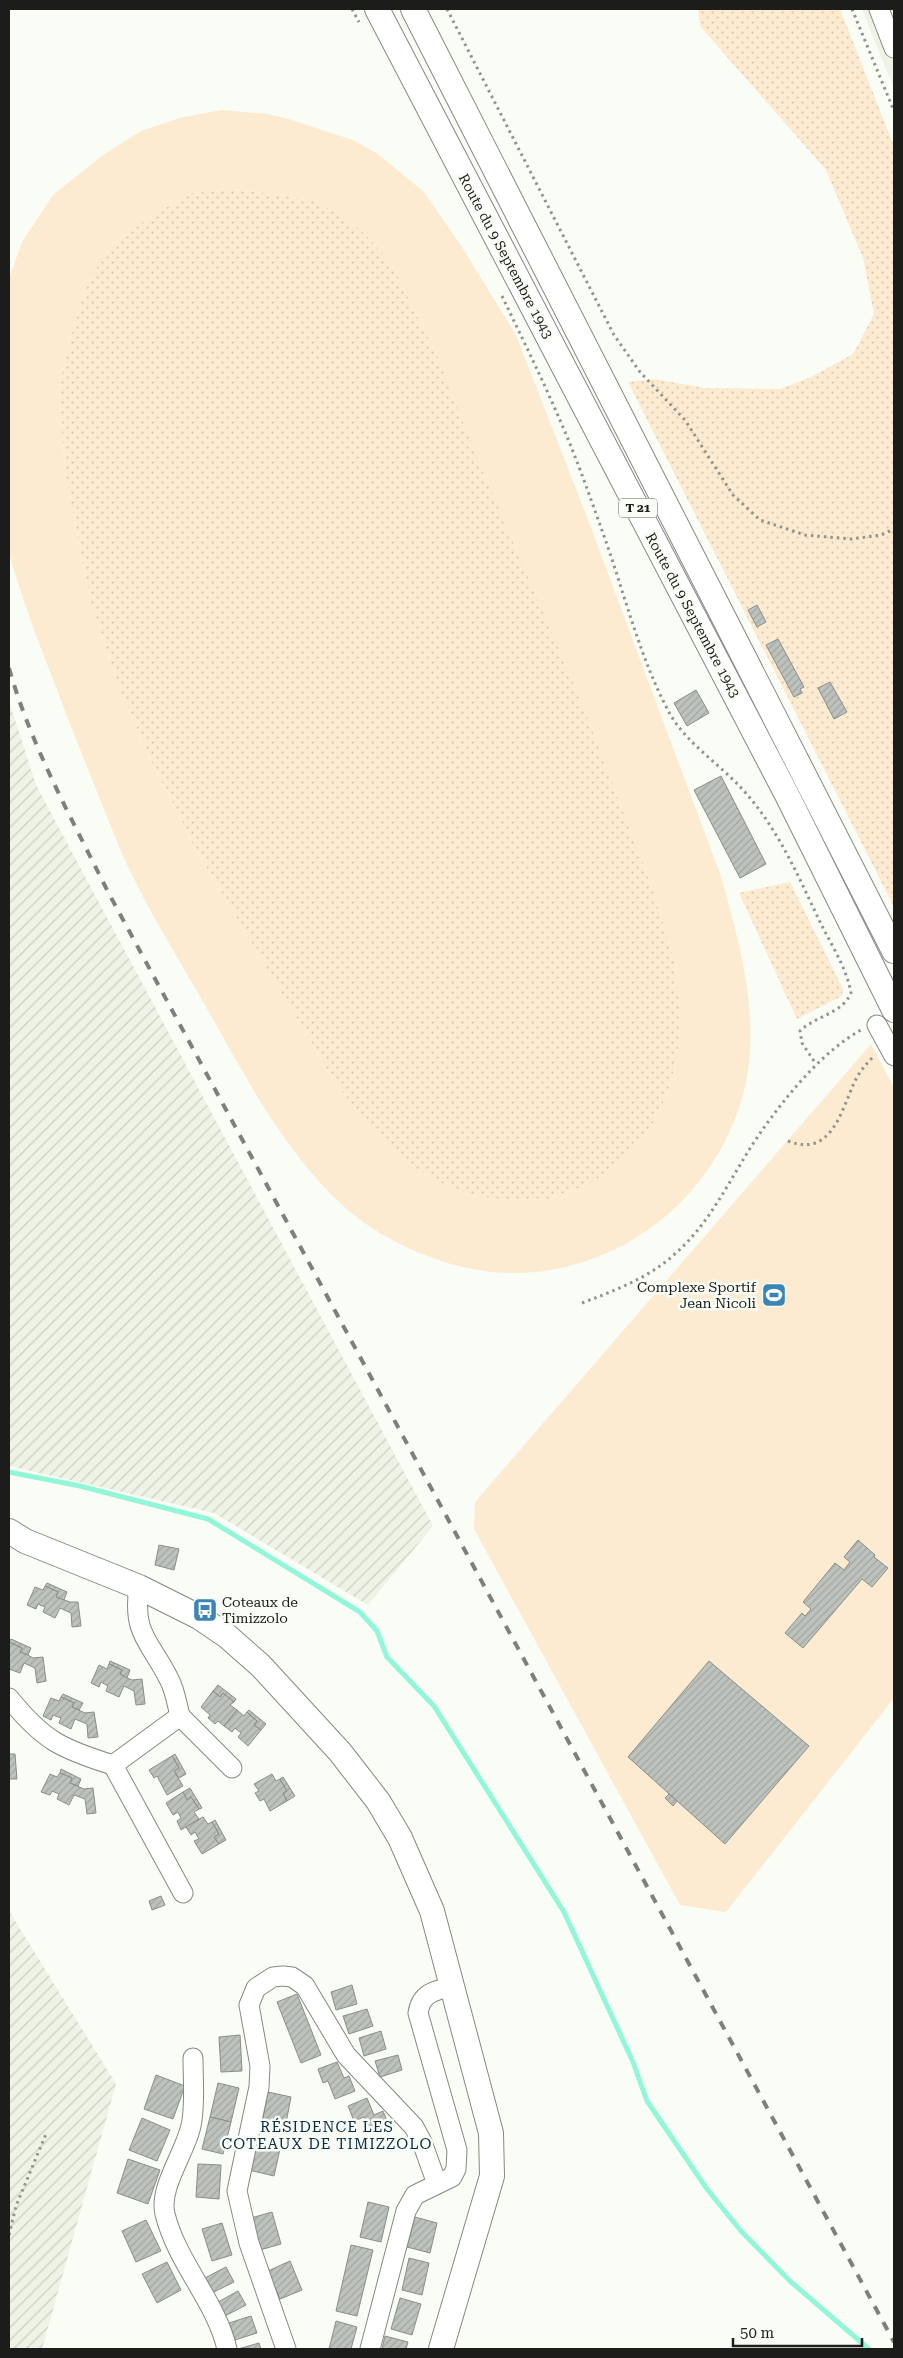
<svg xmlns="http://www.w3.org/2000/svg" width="903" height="2358" font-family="'Roboto Serif',serif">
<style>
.built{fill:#eef3e5}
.industrial{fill:url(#industrial-furrows)}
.green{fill:url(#green-dots)}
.pitch{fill:#fcebd1;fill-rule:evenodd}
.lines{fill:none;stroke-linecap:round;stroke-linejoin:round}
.stream{stroke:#92f7d8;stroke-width:5}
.building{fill:url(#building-hatch);stroke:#898e89}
.minor-casing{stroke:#868983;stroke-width:21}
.major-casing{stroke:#868983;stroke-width:26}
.path{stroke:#91938d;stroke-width:3;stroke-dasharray:2.5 4;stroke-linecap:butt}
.minor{stroke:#fff;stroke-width:19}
.major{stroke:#fff;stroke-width:24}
.rail{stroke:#7e807b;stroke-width:4;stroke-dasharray:9 9;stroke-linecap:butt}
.labels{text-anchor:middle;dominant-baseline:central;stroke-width:5;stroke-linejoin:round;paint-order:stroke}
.shield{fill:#fafdf6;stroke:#5f605c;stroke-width:1}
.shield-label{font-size:12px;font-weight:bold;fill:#1c1d1a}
.street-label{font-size:14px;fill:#1c1d1a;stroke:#fafdf6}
.poi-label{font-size:14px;fill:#1c1d1a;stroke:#fafdf6;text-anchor:end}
.neighbourhood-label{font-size:15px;letter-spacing:1px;fill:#082e46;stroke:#fafdf6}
</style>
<defs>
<pattern id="industrial-furrows" width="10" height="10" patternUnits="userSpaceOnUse" patternTransform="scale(1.25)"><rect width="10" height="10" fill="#eef3e5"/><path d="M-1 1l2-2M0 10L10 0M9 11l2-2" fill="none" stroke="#ccd0c4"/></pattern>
<pattern id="green-dots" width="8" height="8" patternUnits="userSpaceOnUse" patternTransform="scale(1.25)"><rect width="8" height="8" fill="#fcebd1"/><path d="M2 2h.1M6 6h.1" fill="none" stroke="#d7c9b3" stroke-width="1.8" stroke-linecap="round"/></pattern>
<pattern id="building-hatch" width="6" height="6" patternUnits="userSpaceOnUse" patternTransform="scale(1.25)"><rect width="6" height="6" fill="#bdc2bd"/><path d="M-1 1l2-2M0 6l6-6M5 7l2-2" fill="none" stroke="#a2a6a2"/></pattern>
</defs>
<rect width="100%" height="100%" fill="#fafdf6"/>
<!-- built -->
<polygon class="built" points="862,9 894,9 894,89"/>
<!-- industrial -->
<g class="industrial">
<polygon points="9,701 36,785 433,1526 368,1605 214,1513 9,1466"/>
<polygon points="9,1911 116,2084 42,2349 9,2349"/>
</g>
<!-- green -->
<g class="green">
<polygon points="698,9 840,9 894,146 894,907 628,382 654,379 705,388 780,389 811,377 853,354 874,314 863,258 826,170 700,26"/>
<polygon points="231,190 268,193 317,201 360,229 390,261 436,353 586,713 653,890 674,959 680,1008 678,1055 667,1095 649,1131 621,1163 590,1184 548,1199 508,1200 472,1196 441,1183 405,1162 371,1130 336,1084 196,850 150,758 118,685 90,600 65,472 59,386 73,329 89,278 114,243 151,216 191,193"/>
<polygon points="790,882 843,989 842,996 797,1019 739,893"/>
</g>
<!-- pitch -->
<g class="pitch">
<path d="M221,110L268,114L292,120L353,140L378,154L424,192L462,247L516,335L587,517L719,871C738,936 759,1008 747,1077C726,1189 626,1274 512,1273C464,1273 412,1254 372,1228C303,1183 253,1091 214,1021C186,971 154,921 129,869C120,850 113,831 105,812C88,769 70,725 54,682C41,649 29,617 18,583C15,572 10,561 9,549C6,521 9,491 9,462C9,401 9,339 9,278L22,242L53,195L103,155L141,131L180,118ZM231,190L268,193L317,201L360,229L390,261L436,353L473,448L586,713L653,890L674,959L680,1008L678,1055L667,1095L649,1131L621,1163L590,1184L548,1199L508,1200L472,1196L441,1183L405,1162L371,1130L336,1084L196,850L150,758L118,685L90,600L65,472L59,386L73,329L89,279L114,243L151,216L191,193Z"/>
<polygon points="871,1044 894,1088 894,1698 726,1912 680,1905 474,1529 475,1502"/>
</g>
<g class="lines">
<!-- stream -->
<polyline class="stream" points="9,1472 80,1486 208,1519 360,1612 377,1631 387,1657 434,1706 564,1912 633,2062 647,2101 707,2189 741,2231 790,2281 869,2349"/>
</g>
<!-- building -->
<g class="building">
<polygon points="757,605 766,622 757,627 748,610"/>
<polygon points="778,639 804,687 800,689 802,693 794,697 766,645"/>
<polygon points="830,682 847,712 834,719 818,688"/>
<polygon points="696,690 709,713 687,726 674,703"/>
<polygon points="721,776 766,864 740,878 694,790"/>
<polygon points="858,1540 875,1555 874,1557 888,1568 872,1587 862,1579 803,1648 785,1633 802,1613 805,1616 811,1609 803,1602 835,1563 844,1570 850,1562 844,1557"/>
<polygon points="159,1545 179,1549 174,1570 155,1565"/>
<polygon points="47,1583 67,1592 64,1600 56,1597 58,1592 45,1586"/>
<polygon points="45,1586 58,1592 56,1597 70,1602 78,1602 81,1626 72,1627 71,1613 60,1608 55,1618 43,1612 45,1607 38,1604 36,1609 27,1605 35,1587 43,1590"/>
<polygon points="11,1639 31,1648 28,1655 20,1652 22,1648 9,1642"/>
<polygon points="9,1642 22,1648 20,1652 28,1655 33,1658 43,1657 46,1681 37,1683 35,1668 24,1663 20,1673 9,1669"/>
<polygon points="110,1661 130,1670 127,1678 120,1674 122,1670 109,1664"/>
<polygon points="709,1661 809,1746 725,1844 628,1757"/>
<polygon points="109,1664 122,1670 120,1674 127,1678 132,1680 142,1679 145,1704 136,1705 134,1691 124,1686 119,1697 106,1691 108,1686 101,1682 99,1687 91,1683 99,1665 107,1669"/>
<polygon points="218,1685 236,1699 234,1702 223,1693 220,1697 213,1691"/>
<polygon points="213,1691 220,1697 223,1693 234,1702 230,1705 237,1710 224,1726 218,1721 215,1724 208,1718 210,1715 201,1707"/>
<polygon points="63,1694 83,1703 79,1710 72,1707 74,1703 61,1697"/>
<polygon points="61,1697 74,1703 72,1707 85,1713 94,1712 98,1737 88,1738 87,1724 75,1719 71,1729 59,1723 61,1718 53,1715 51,1720 43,1716 51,1698 59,1701"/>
<polygon points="237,1710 244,1716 247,1712 257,1721 254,1725 261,1730 248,1746 238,1737 241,1733 235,1728 232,1732 224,1726"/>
<polygon points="249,1710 266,1724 261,1730 254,1725 257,1721 247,1712"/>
<polygon points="9,1754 15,1754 17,1779 9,1779"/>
<polygon points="175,1754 186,1774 179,1778 174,1771 179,1768 172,1756"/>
<polygon points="172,1756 179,1768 174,1771 183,1786 167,1795 157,1776 154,1778 149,1770"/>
<polygon points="61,1769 81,1779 78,1786 70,1783 72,1778 60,1773"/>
<polygon points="60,1773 72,1778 70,1783 84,1789 93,1788 96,1813 87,1814 85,1799 74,1795 69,1805 57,1799 59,1794 52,1791 50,1795 41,1792 50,1774 57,1777"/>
<polygon points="272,1774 276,1781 280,1779 287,1791 283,1793 287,1801 270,1811 264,1799 260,1801 255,1793 259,1791 254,1784"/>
<polygon points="283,1777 295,1796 287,1801 283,1793 287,1791 280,1779"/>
<polygon points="190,1788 202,1808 199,1809 191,1797 187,1800 183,1792"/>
<polygon points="183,1792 187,1800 191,1797 199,1809 194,1812 199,1819 181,1830 177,1821 181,1818 178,1812 173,1815 166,1803"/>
<polygon points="669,1794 677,1801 673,1806 665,1798"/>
<polygon points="203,1817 208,1824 212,1822 219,1834 214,1837 219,1844 202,1854 194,1841 199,1839 195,1832 191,1835 186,1827"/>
<polygon points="215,1820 226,1840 219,1844 214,1837 219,1834 212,1822"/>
<polygon points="161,1896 165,1905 152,1910 149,1901"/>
<polygon points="352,1985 357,2004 336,2010 331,1992"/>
<polygon points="297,1994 321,2055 301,2063 277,2002"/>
<polygon points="367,2009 373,2026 349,2034 343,2016"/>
<polygon points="381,2031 386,2049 364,2056 359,2038"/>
<polygon points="240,2035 242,2071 221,2072 219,2037"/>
<polygon points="398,2055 402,2070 380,2077 375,2061"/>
<polygon points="337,2062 344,2078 349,2076 355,2091 335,2099 328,2081 323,2083 318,2069"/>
<polygon points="156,2075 185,2086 173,2119 144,2109"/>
<polygon points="218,2083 239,2088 231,2122 210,2117"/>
<polygon points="268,2092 291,2097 285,2128 262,2123"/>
<polygon points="367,2098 374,2115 383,2111 389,2126 370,2133 364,2117 354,2121 348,2106"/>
<polygon points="210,2117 231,2122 223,2154 202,2149"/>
<polygon points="142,2118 170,2130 157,2161 129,2150"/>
<polygon points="256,2143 280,2149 274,2176 249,2170"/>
<polygon points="128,2159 160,2170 148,2204 117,2193"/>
<polygon points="198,2164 221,2165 219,2199 196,2197"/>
<polygon points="368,2202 389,2207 381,2242 360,2237"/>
<polygon points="272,2212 281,2244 260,2250 251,2218"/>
<polygon points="415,2217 437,2223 430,2253 407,2247"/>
<polygon points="146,2220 161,2251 136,2262 122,2231"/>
<polygon points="222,2223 232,2255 212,2261 202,2229"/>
<polygon points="351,2245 373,2250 357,2316 336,2311"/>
<polygon points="409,2258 429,2263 422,2295 402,2290"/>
<polygon points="290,2261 302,2290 280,2299 268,2271"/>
<polygon points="167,2262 181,2290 157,2303 142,2274"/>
<polygon points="226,2267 234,2282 212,2293 205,2278"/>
<polygon points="238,2291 246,2305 225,2316 218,2302"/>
<polygon points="400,2298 421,2304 412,2335 391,2329"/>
<polygon points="251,2316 257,2333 235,2340 229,2323"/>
<polygon points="336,2321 357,2327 351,2349 329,2349"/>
<polygon points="385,2336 408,2342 406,2349 382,2349"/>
<polygon points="259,2343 261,2349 238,2349"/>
</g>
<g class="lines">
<defs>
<g id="minor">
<polyline points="879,9 894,48"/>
<polyline points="877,1025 894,1056"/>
<path d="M9,1698C43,1740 61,1749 113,1765L180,1716C177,1704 175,1690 169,1679C150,1641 132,1634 139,1587"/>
<polyline points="180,1716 232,1768"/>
<polyline points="113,1765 183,1893"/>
<path d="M193,2058C193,2078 195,2100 192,2120C189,2148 158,2186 165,2214C177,2263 216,2301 227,2349"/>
<polyline points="286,2349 249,2243 237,2191 259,2087 260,2066 249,2005 256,1988 273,1977 283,1976 292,1977 305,1986 346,2055 414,2127 422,2142 437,2184"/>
<path d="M370,2349L406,2211L415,2195L452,2177L456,2169L457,2150L418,2013C421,1993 435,1990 452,1987"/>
</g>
<g id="major">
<polyline points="377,9 787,795 894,1010"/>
<polyline points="413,9 894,951"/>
<polyline points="9,1531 25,1541 139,1587 199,1617 227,1636 261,1666 340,1752 378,1801 400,1838 432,1911 491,2133 492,2176 441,2349"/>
</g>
</defs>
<!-- minor casing -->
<use href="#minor" class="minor-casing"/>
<!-- major casing -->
<use href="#major" class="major-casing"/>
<!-- path -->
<g class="path">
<polyline points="352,9 359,22"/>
<polyline points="447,9 614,335 640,372 685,420 733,495 760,520 805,535 851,539 881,535 894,529"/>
<polyline points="852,9 894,111"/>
<path d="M502,296C521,336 541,376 559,418C576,456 590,497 604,536C625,595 640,659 670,714C687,744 721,765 744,791C779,830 799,878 821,924C832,946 847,969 851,993C842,1014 815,1016 800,1031L802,1043L816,1064"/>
<path d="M788,1141C831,1158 841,1112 854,1083C859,1072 866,1064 875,1055"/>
<path d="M582,1303C616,1290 649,1278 676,1253C715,1218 733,1171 763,1129C788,1094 823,1051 861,1030"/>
<polyline points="9,2235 16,2206 46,2134"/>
</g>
<!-- minor -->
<use href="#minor" class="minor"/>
<!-- major -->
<use href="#major" class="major"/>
<!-- rail -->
<path class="rail" d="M9,668C31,746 72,819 108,892L894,2342"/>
</g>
<!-- icons -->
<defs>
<symbol id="stadium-square" viewBox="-11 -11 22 22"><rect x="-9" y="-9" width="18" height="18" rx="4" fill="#3a85b8" stroke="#fafdf6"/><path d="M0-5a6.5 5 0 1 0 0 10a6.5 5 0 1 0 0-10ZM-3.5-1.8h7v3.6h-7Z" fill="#fff"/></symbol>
<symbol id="bus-square" viewBox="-11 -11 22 22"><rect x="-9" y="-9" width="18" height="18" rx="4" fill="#3a85b8" stroke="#fafdf6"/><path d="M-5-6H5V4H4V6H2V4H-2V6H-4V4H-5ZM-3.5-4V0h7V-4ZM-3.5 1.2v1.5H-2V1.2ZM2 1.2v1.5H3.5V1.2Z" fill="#fff"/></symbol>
</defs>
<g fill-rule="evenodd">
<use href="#stadium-square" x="760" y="1281" width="28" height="28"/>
<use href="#bus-square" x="191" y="1596" width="28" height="28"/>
</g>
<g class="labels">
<!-- shield labels -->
<rect class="shield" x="619" y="498.5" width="38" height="19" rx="4"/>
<g class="shield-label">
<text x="638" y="508">T 21</text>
</g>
<!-- street labels -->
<g class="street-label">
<text transform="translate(506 256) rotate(62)">Route du 9 Septembre 1943</text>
<text transform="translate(693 615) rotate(62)">Route du 9 Septembre 1943</text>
</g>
<!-- poi labels -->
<g class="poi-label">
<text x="756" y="1287">Complexe Sportif<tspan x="756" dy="16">Jean Nicoli</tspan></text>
<text x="222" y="1602" text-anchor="start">Coteaux de<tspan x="222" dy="16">Timizzolo</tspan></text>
</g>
<!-- neighbourhood labels -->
<g class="neighbourhood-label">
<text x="327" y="2127">RÉSIDENCE LES<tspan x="327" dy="17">COTEAUX DE TIMIZZOLO</tspan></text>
</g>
</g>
<!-- border -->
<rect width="903" height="2358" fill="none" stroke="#1c1d1a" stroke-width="20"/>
<!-- scale -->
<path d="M733 2338v8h129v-8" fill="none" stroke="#1c1d1a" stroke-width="2.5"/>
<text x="740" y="2338" font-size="15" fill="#1c1d1a" stroke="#fafdf6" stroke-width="4" paint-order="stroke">50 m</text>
</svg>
